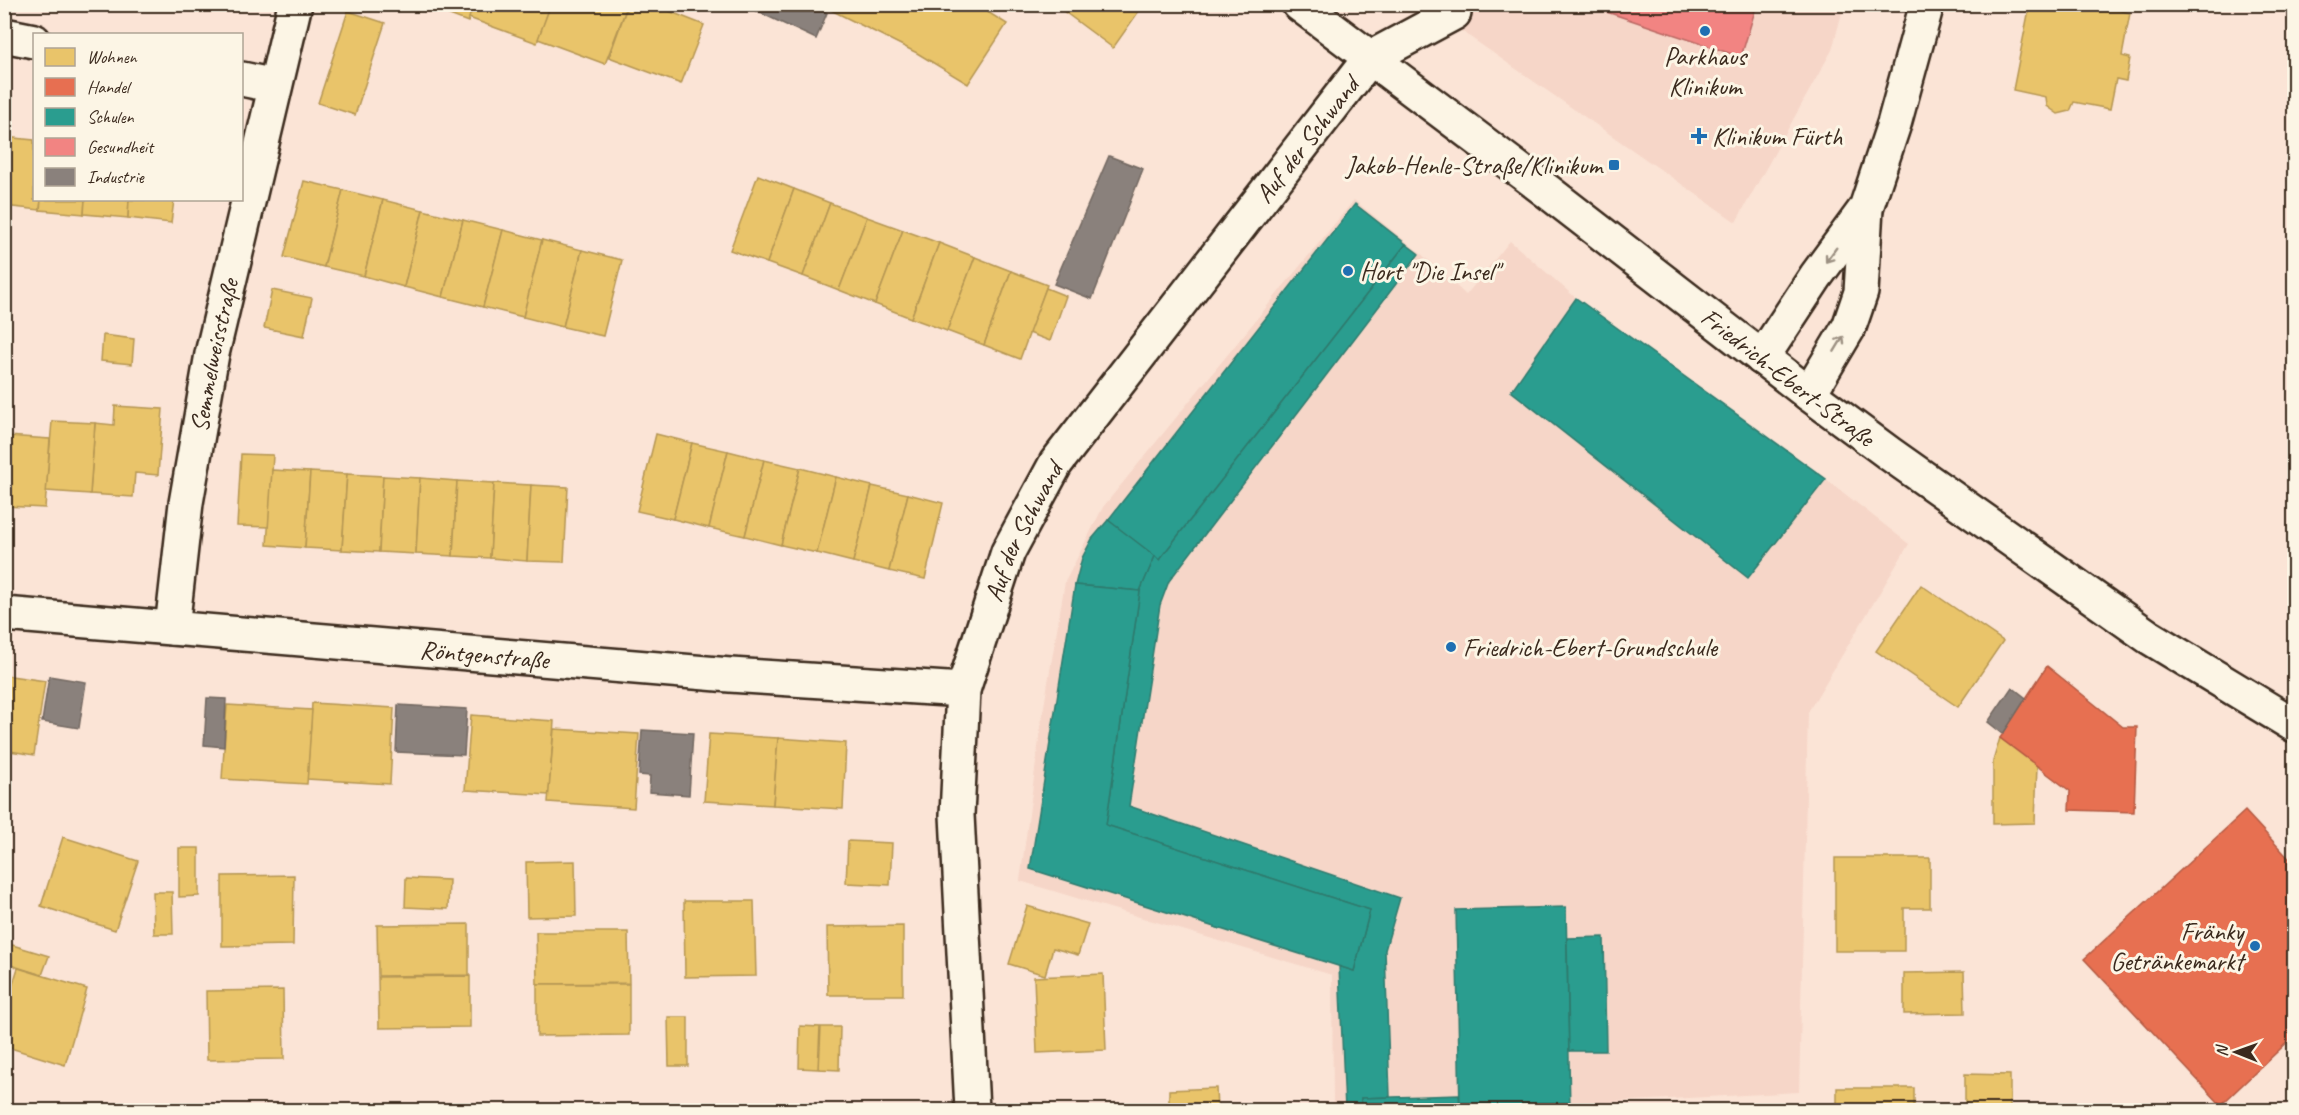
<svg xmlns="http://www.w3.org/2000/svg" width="2299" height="1115" font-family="Caveat,sans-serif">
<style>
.built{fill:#f6d6c8}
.homes{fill:#e9c46a;stroke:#b59653;stroke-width:1.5}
.shops{fill:#e76f51;stroke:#b35a42;stroke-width:1.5}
.schools{fill:#2a9d8f;stroke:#2f7a6d;stroke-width:1.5}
.health{fill:#f28482;stroke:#bb6964;stroke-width:1.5}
.industry{fill:#8a817c;stroke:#726760;stroke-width:1.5}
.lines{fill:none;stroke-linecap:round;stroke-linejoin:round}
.street-casing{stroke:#3b2a1e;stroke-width:38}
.secondary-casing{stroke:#3b2a1e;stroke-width:38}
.street{stroke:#fcf5e5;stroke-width:33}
.secondary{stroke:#fcf5e5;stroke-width:33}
.oneway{stroke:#9c9082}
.poi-dot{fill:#1f6fb2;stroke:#fcf5e5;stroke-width:2}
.labels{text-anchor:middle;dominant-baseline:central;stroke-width:6;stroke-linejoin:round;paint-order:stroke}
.poi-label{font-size:26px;fill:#3b2a1e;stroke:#fcf5e5;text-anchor:start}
.street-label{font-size:26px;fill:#3b2a1e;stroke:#fcf5e5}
</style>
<rect width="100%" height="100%" fill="#fbe4d6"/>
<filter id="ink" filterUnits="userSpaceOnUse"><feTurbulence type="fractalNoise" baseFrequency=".0167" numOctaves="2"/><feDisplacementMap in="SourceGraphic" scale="12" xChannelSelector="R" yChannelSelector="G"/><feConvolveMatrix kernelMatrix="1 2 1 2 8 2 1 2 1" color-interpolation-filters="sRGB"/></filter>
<g filter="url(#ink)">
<!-- built -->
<g class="built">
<polygon points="1424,5 1844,5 1832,50 1736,222"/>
<polygon points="1354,200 1419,252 1466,295 1510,241 1576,298 1826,479 1909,544 1808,712 1799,1092 1594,1103 1594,1110 1333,1110 1332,975 1020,881 1042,718 1065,582 1103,507"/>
</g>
<!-- homes -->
<g class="homes">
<polygon points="421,4 474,4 468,22"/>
<polygon points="474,4 551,4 537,43 469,18"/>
<polygon points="551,4 628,4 605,64 538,39"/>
<polygon points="628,4 651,4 704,25 681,84 609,57"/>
<polygon points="833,4 975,4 1007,24 968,84 917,53 831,10"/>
<polygon points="975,4 994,4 989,13"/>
<polygon points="1054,4 1144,4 1113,48"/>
<polygon points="2030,4 2095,4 2130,13 2122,56 2130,58 2126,81 2116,79 2110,109 2074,102 2070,111 2058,114 2047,106 2046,97 2013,90"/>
<polygon points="348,11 385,23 355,115 318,103"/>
<polygon points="4,137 34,140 34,200 41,200 40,210 4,206"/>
<polygon points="758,175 794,189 767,263 730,250"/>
<polygon points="304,181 343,190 324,267 284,257"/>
<polygon points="794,189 830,203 803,276 767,263"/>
<polygon points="343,190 383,200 364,276 324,267"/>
<polygon points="41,200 85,200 84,214 40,210"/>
<polygon points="85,200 129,200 128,218 84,214"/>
<polygon points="129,200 174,200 171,223 128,218"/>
<polygon points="383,200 423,210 404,287 364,276"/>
<polygon points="830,203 867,217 839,290 803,276"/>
<polygon points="423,210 463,220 443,297 404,287"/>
<polygon points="867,217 903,230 875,304 839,290"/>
<polygon points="463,220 503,230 483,307 443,297"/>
<polygon points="503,230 542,240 523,317 483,307"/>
<polygon points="903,230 939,243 911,318 875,304"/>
<polygon points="542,240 582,250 563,327 523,317"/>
<polygon points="939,243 975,257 947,331 911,318"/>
<polygon points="582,250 622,260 603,336 563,327"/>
<polygon points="975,257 1011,271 984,345 947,331"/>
<polygon points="1011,271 1047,285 1020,359 984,345"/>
<polygon points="1046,288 1066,296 1050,341 1029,333"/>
<polygon points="272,290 312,298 304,336 264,328"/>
<polygon points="103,335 134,339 132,364 101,361"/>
<polygon points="115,406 163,409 158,475 135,473 133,497 90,494 95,423 114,425"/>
<polygon points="52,421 95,423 90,494 46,491"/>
<polygon points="656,434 692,443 673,519 637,511"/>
<polygon points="7,436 50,439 45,508 4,506"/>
<polygon points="692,443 728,451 709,528 673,519"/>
<polygon points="728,451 764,460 745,536 709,528"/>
<polygon points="241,454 273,455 269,527 237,526"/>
<polygon points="764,460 800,468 781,545 745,536"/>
<polygon points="800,468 836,477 817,553 781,545"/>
<polygon points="272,470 310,472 305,548 267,545"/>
<polygon points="310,472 347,474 342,550 305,548"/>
<polygon points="347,474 383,476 379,552 342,550"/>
<polygon points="383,476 420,478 416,554 379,552"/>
<polygon points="836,477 872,486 853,562 817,553"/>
<polygon points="420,478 457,481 453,556 416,554"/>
<polygon points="457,481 494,483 490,558 453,556"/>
<polygon points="494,483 531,485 527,561 490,558"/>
<polygon points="531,485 568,487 564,562 527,561"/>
<polygon points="872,486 908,494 889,571 853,562"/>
<polygon points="908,494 943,503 925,579 889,571"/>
<polygon points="1921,585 2003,641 1958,707 1876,651"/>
<polygon points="4,675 45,681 34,755 4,750"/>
<polygon points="312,703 394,708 390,784 307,779"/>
<polygon points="227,705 312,710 307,784 222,779"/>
<polygon points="471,715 554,721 549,795 465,790"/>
<polygon points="554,729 639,734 634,808 548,802"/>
<polygon points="709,734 778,738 773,805 704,801"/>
<polygon points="778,738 846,743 843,809 773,805"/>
<polygon points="2000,738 2037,765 2035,823 1993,824 1993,761"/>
<polygon points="63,837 138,861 115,930 41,906"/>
<polygon points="848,841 892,843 890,885 846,883"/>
<polygon points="179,848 199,848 199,896 179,897"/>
<polygon points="1835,858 1930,858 1930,908 1904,908 1904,951 1835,951"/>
<polygon points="575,861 576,916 527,917 526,862"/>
<polygon points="294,875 293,945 222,946 222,876"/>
<polygon points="406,878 449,880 448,909 405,907"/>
<polygon points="153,892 172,892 173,934 154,934"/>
<polygon points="684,901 754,901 756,976 685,977"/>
<polygon points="1027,906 1088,924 1078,955 1053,948 1045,975 1009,964"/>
<polygon points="469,924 469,975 378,976 377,925"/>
<polygon points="903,926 903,995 828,995 827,927"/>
<polygon points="536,932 628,932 629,983 537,984"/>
<polygon points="9,944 49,956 42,975 4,963 4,955"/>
<polygon points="18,968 87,989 65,1065 4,1046 4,1012"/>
<polygon points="1964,972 1965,1013 1904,1014 1904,973"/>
<polygon points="1103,974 1106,1050 1037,1053 1034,977"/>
<polygon points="470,976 470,1027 379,1028 378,977"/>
<polygon points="537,984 629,984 629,1035 537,1036"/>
<polygon points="283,990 284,1059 207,1060 206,991"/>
<polygon points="668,1017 688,1017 688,1066 669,1066"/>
<polygon points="800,1026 820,1027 818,1069 799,1068"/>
<polygon points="821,1027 840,1027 839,1070 819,1069"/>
<polygon points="1965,1074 2010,1075 2010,1110 1965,1110"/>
<polygon points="1216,1088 1217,1110 1169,1110 1169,1090"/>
<rect x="1837" y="1088" width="77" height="22"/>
</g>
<!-- shops -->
<g class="shops">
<polygon points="2047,666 2123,727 2137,727 2134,812 2069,810 2070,791 2000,738"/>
<polygon points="2245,811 2294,864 2294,1036 2221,1105 2084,959"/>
</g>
<!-- schools -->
<g class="schools">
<polygon points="1355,204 1406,244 1159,560 1108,520"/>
<polygon points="1406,244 1419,254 1169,581 1160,605 1129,806 1400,898 1385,950 1390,1097 1361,1098 1361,1110 1345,1110 1339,966 1354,971 1370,910 1106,825 1140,591 1155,556 1159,560"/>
<polygon points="1576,298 1826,479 1748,578 1511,391"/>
<polygon points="1108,520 1155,556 1140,591 1075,585 1082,558 1092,539"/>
<polygon points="1075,585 1140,591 1106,825 1370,910 1354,971 1030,869"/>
<polygon points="1566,907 1570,1110 1460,1110 1456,910"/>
<polygon points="1604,937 1606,1051 1569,1051 1567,938"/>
<polygon points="1459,1095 1460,1110 1361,1110 1361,1098"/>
</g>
<!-- health -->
<polygon class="health" points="1583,4 1757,4 1741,57"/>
<!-- industry -->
<g class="industry">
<polygon points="754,4 810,4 827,13 816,39 752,9"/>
<polygon points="1109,156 1143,169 1092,299 1054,284"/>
<polygon points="49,676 86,682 79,728 42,722"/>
<polygon points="2012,687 2026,698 2003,734 1988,722"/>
<polygon points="207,698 226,699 224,747 204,745"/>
<polygon points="398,705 467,709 464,755 396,752"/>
<polygon points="642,730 693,733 689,795 649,792 650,776 639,775"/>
</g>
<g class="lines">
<defs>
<g id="street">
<polyline points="4,35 34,41"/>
<polyline points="242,79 275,86"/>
<polyline points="1762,358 1816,276 1866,208"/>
<polyline points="1809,394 1849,327 1861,292 1866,208 1894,124 1927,4"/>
<path id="s1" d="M4,614L730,675L963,690"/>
<path id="s2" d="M172,628L186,503L212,354L295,4"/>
<path id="s3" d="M972,1110L957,815L963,690L1008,552L1056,463L1370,58L1454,13"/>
</g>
<g id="secondary">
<path id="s4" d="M1299,4L1547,191L1809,394L1890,454L2149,637L2294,725"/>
</g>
</defs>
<!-- street casing -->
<use href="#street" class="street-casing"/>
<!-- secondary casing -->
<use href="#secondary" class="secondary-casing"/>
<!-- street -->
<use href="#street" class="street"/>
<!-- secondary -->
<use href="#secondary" class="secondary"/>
</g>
<!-- one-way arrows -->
<defs><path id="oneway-shaft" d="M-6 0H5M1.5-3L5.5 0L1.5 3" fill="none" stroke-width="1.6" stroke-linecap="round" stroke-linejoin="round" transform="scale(1.5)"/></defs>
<g class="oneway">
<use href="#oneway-shaft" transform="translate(1831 255) rotate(126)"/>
<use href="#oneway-shaft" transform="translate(1839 344) rotate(-59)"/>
</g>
</g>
<!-- markers -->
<g class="poi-dot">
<circle cx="1705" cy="31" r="6"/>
<path d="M1696 127h6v6h6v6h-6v6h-6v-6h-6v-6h6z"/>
<rect x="1608" y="159" width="12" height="12" rx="3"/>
<circle cx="1348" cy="271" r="6"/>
<circle cx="1451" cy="647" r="6"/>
<circle cx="2255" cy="946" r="6"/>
</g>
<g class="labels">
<!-- poi labels -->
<g class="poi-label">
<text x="1705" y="56" text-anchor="middle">Parkhaus<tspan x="1705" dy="30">Klinikum</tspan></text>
<text x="1712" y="136">Klinikum Fürth</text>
<text x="1602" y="165" text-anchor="end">Jakob-Henle-Straße/Klinikum</text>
<text x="1360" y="271">Hort "Die Insel"</text>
<text x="1463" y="647">Friedrich-Ebert-Grundschule</text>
<text x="2243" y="931" text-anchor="end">Fränky<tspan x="2243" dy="30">Getränkemarkt</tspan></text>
</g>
<!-- street labels -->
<g class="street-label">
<text stroke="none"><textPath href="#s3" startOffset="1076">Auf der Schwand</textPath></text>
<text stroke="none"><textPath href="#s2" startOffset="276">Semmelweisstraße</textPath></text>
<text stroke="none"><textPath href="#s4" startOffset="615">Friedrich-Ebert-Straße</textPath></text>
<text stroke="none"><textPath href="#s3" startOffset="590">Auf der Schwand</textPath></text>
<text stroke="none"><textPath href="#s1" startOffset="482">Röntgenstraße</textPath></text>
</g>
</g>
<!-- margin -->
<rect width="2299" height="1115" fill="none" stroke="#fcf5e5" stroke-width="24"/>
<rect x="12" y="12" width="2275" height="1091" fill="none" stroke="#3b2a1e" stroke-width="2" filter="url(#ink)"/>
<!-- legend -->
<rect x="33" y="33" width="210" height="168" fill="#fcf5e5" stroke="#afa495" stroke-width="1.5"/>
<rect x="45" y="48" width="30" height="18" fill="#e9c46a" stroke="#afa495" stroke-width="1.5"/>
<text x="87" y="63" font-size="18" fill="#3b2a1e">Wohnen</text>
<rect x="45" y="78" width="30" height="18" fill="#e76f51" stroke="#afa495" stroke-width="1.5"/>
<text x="87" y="93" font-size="18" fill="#3b2a1e">Handel</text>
<rect x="45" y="108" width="30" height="18" fill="#2a9d8f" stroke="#afa495" stroke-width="1.5"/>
<text x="87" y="123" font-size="18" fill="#3b2a1e">Schulen</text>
<rect x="45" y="138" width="30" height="18" fill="#f28482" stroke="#afa495" stroke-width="1.5"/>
<text x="87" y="153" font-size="18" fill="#3b2a1e">Gesundheit</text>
<rect x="45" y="168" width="30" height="18" fill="#8a817c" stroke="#afa495" stroke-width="1.5"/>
<text x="87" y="183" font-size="18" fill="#3b2a1e">Industrie</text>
<!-- north arrow -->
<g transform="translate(2236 1052) rotate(271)" stroke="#fcf5e5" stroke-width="4.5" paint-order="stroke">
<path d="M0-4.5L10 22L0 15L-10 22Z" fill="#3b2a1e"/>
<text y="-9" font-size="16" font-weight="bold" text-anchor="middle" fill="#3b2a1e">N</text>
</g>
</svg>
